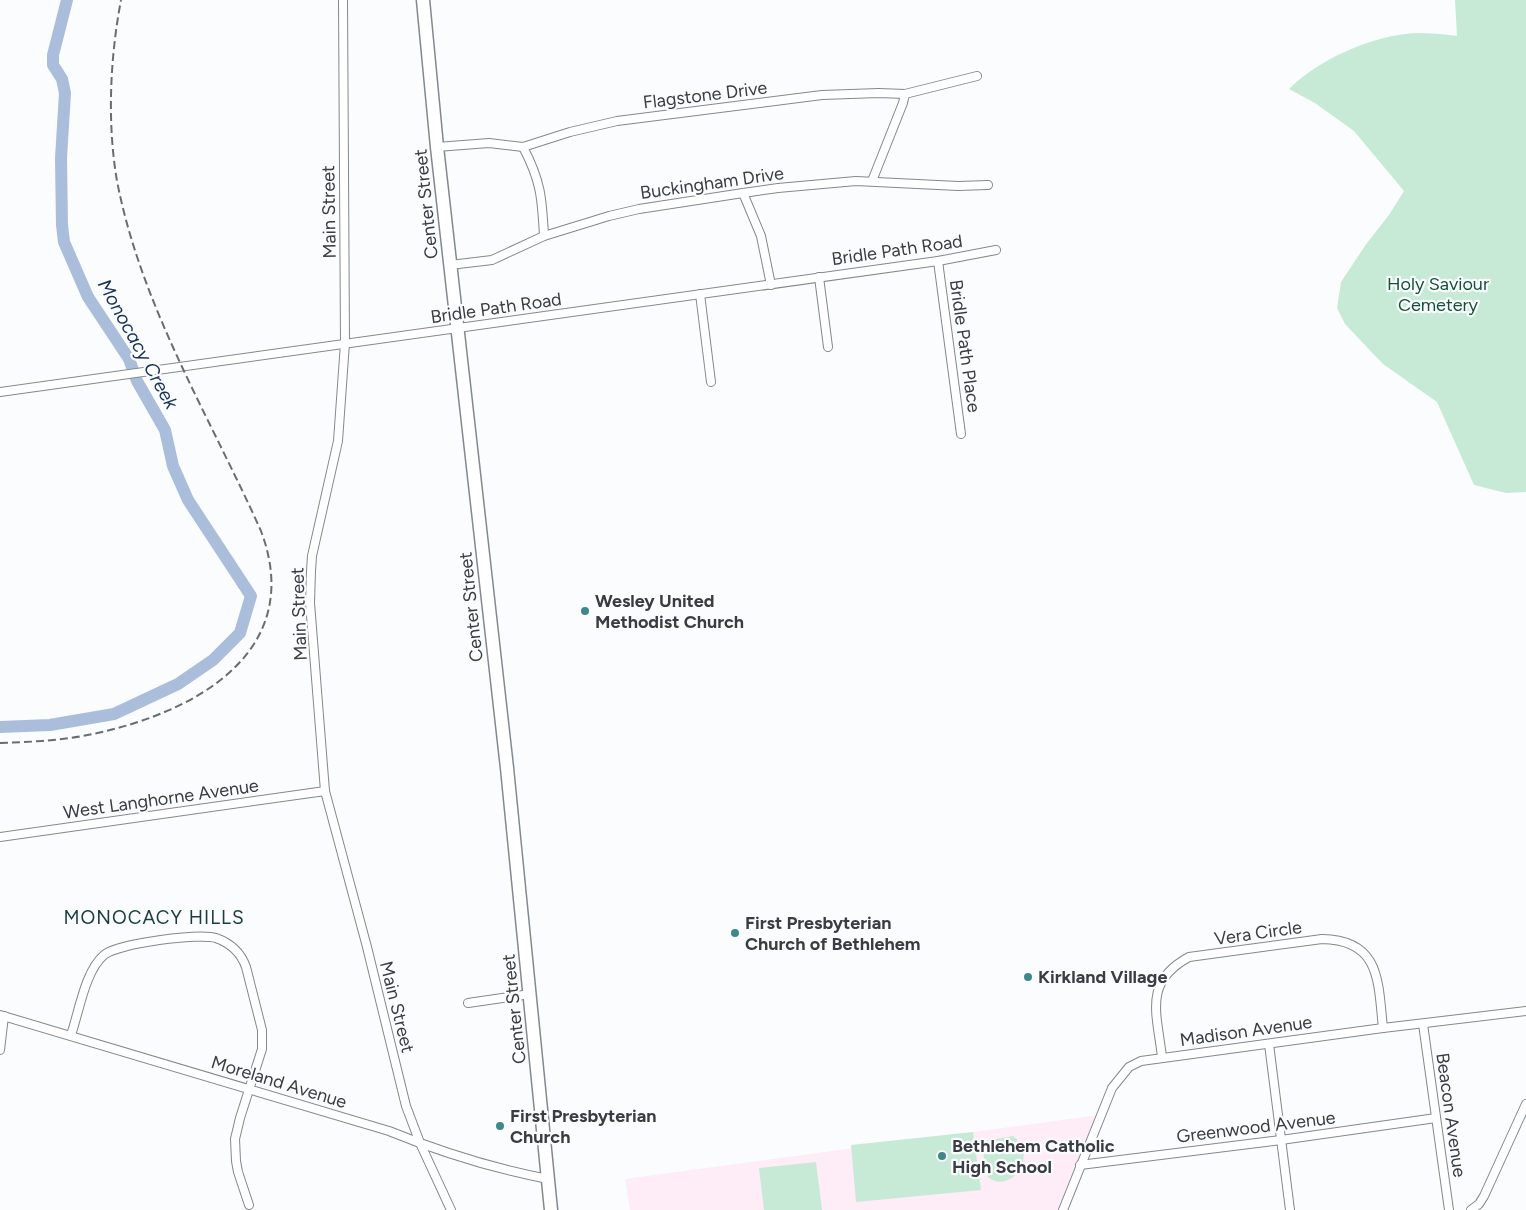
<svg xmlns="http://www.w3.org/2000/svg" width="1526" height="1210" font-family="Figtree,sans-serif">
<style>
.education{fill:#feecf6}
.green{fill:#c7ead6}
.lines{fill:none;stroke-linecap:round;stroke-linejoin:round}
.river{stroke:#aabedb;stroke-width:12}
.minor-casing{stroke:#818990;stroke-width:10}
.primary-casing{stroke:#818990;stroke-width:15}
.minor{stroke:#fff;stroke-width:8}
.primary{stroke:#fff;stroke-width:12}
.rail{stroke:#6a6d70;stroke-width:2;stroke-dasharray:8 4;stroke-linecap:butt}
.poi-dot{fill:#3f888a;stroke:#fafcfd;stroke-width:2}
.labels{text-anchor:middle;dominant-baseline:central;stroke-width:4.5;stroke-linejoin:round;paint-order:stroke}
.street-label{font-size:18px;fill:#393c40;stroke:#fafcfd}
.park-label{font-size:18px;fill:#135137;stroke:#fafcfd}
.poi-label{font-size:18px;font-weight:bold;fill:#393c40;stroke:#fafcfd;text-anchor:start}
.water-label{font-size:19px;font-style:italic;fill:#183259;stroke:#fafcfd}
.neighbourhood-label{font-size:19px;letter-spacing:1px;fill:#1a3d3e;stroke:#fafcfd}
</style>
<rect width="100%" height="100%" fill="#fafcfd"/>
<!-- education -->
<polygon class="education" points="1100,1115 1064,1210 630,1210 625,1179"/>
<!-- green -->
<g class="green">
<path d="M1455,0H1526V492L1506,493L1474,485L1437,402L1383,364L1345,324L1337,308L1341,282L1367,243L1389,215L1404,191L1354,131L1315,103L1289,89C1319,59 1375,34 1418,33C1431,33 1444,34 1457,36Z"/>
<polygon points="973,1132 981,1190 856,1202 851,1145"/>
<path d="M1013,1136C1040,1157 1009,1195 988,1177L982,1148L986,1141Z"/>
<polygon points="816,1162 822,1210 764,1210 759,1168"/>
</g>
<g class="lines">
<!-- river -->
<polyline class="river" points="0,727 50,725 114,714 178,684 213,660 240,633 251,596 188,500 173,466 165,430 137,381 129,359 88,297 64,242 62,225 61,158 65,93 62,79 53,65 53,55 67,0"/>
<defs>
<g id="minor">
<polyline points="343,0 345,343 338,441 312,556 311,571 310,603 325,791 367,947 406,1106 420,1143 451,1210"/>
<polyline points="437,147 489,143 523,147 570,132 617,121 822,95 879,93 905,94 977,76"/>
<path d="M523,147C541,181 542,198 544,236"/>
<polyline points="872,181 903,103 905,94"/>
<polyline points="743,193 761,236 771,285"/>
<polyline points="938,261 961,434"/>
<polyline points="450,265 492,260 544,236 609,216 639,209 743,193 778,188 856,181 958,186 988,185"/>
<polyline points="819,277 828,347"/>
<polyline points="700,294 711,382"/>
<polyline points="0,392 938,261 996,250"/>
<polyline points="0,837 325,791"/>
<polyline points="468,1003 530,994"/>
<path d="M0,1015L389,1131C438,1151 496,1169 548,1179"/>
<polyline points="1423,1024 1449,1210"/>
<path d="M71,1035C79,1012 85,971 104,955C118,943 200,933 216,938C230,943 241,953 246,967L262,1030V1049L240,1118L235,1139L236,1161L238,1172L249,1205"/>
<polyline points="1269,1044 1290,1210"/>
<polyline points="0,1050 4,1016"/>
<path d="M1162,1057C1157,1013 1143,982 1189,957L1322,939C1381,940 1378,982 1383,1028"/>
<polyline points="1080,1165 1281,1140 1436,1118"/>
<polyline points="1063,1210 1112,1088 1129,1067 1141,1061 1383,1028 1526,1011"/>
<polyline points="1471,1210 1479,1204 1484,1196 1526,1104"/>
</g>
<polyline id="primary" points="423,0 437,147 507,768 551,1210"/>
</defs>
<!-- minor casing -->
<use href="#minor" class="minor-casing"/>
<!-- primary casing -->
<use href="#primary" class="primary-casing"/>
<!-- minor -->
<use href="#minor" class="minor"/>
<!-- primary -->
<use href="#primary" class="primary"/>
<!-- rail -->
<path class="rail" d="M0,743C34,742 69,740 102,732C202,709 305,648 261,531C210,417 141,306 117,181C107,123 110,58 121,0"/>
</g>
<!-- markers -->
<g class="poi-dot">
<circle cx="585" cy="611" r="5"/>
<circle cx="735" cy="933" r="5"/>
<circle cx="1028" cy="977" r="5"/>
<circle cx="500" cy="1126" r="5"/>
<circle cx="942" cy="1156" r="5"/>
</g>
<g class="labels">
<!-- street labels -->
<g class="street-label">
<text transform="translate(705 95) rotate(-7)">Flagstone Drive</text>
<text transform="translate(712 183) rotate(-8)">Buckingham Drive</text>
<text transform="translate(426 204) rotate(-96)">Center Street</text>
<text transform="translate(329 212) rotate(-91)">Main Street</text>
<text transform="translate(897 250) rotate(-8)">Bridle Path Road</text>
<text transform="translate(496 308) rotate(-8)">Bridle Path Road</text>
<text transform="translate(965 346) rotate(82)">Bridle Path Place</text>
<text transform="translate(471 607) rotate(-96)">Center Street</text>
<text transform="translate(299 614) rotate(-92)">Main Street</text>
<text transform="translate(161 799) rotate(-8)">West Langhorne Avenue</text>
<text transform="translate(1258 933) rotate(-8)">Vera Circle</text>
<text transform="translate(397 1007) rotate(76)">Main Street</text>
<text transform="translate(514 1009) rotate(-96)">Center Street</text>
<text transform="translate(1246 1031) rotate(-8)">Madison Avenue</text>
<text transform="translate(279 1082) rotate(17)">Moreland Avenue</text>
<text transform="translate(1451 1115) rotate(82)">Beacon Avenue</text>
<text transform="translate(1256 1127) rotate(-7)">Greenwood Avenue</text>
</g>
<!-- park labels -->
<g class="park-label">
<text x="1438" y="284">Holy Saviour<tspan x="1438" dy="21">Cemetery</tspan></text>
</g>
<!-- poi labels -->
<g class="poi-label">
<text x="595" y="601">Wesley United<tspan x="595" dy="21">Methodist Church</tspan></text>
<text x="745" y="923">First Presbyterian<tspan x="745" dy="21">Church of Bethlehem</tspan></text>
<text x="1038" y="977">Kirkland Village</text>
<text x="510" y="1116">First Presbyterian<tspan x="510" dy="21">Church</tspan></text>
<text x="952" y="1146">Bethlehem Catholic<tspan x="952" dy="21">High School</tspan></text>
</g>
<!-- water labels -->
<g class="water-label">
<text transform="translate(138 344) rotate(61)">Monocacy Creek</text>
</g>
<!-- neighbourhood labels -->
<g class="neighbourhood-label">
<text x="154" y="917">MONOCACY HILLS</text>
</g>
</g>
</svg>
